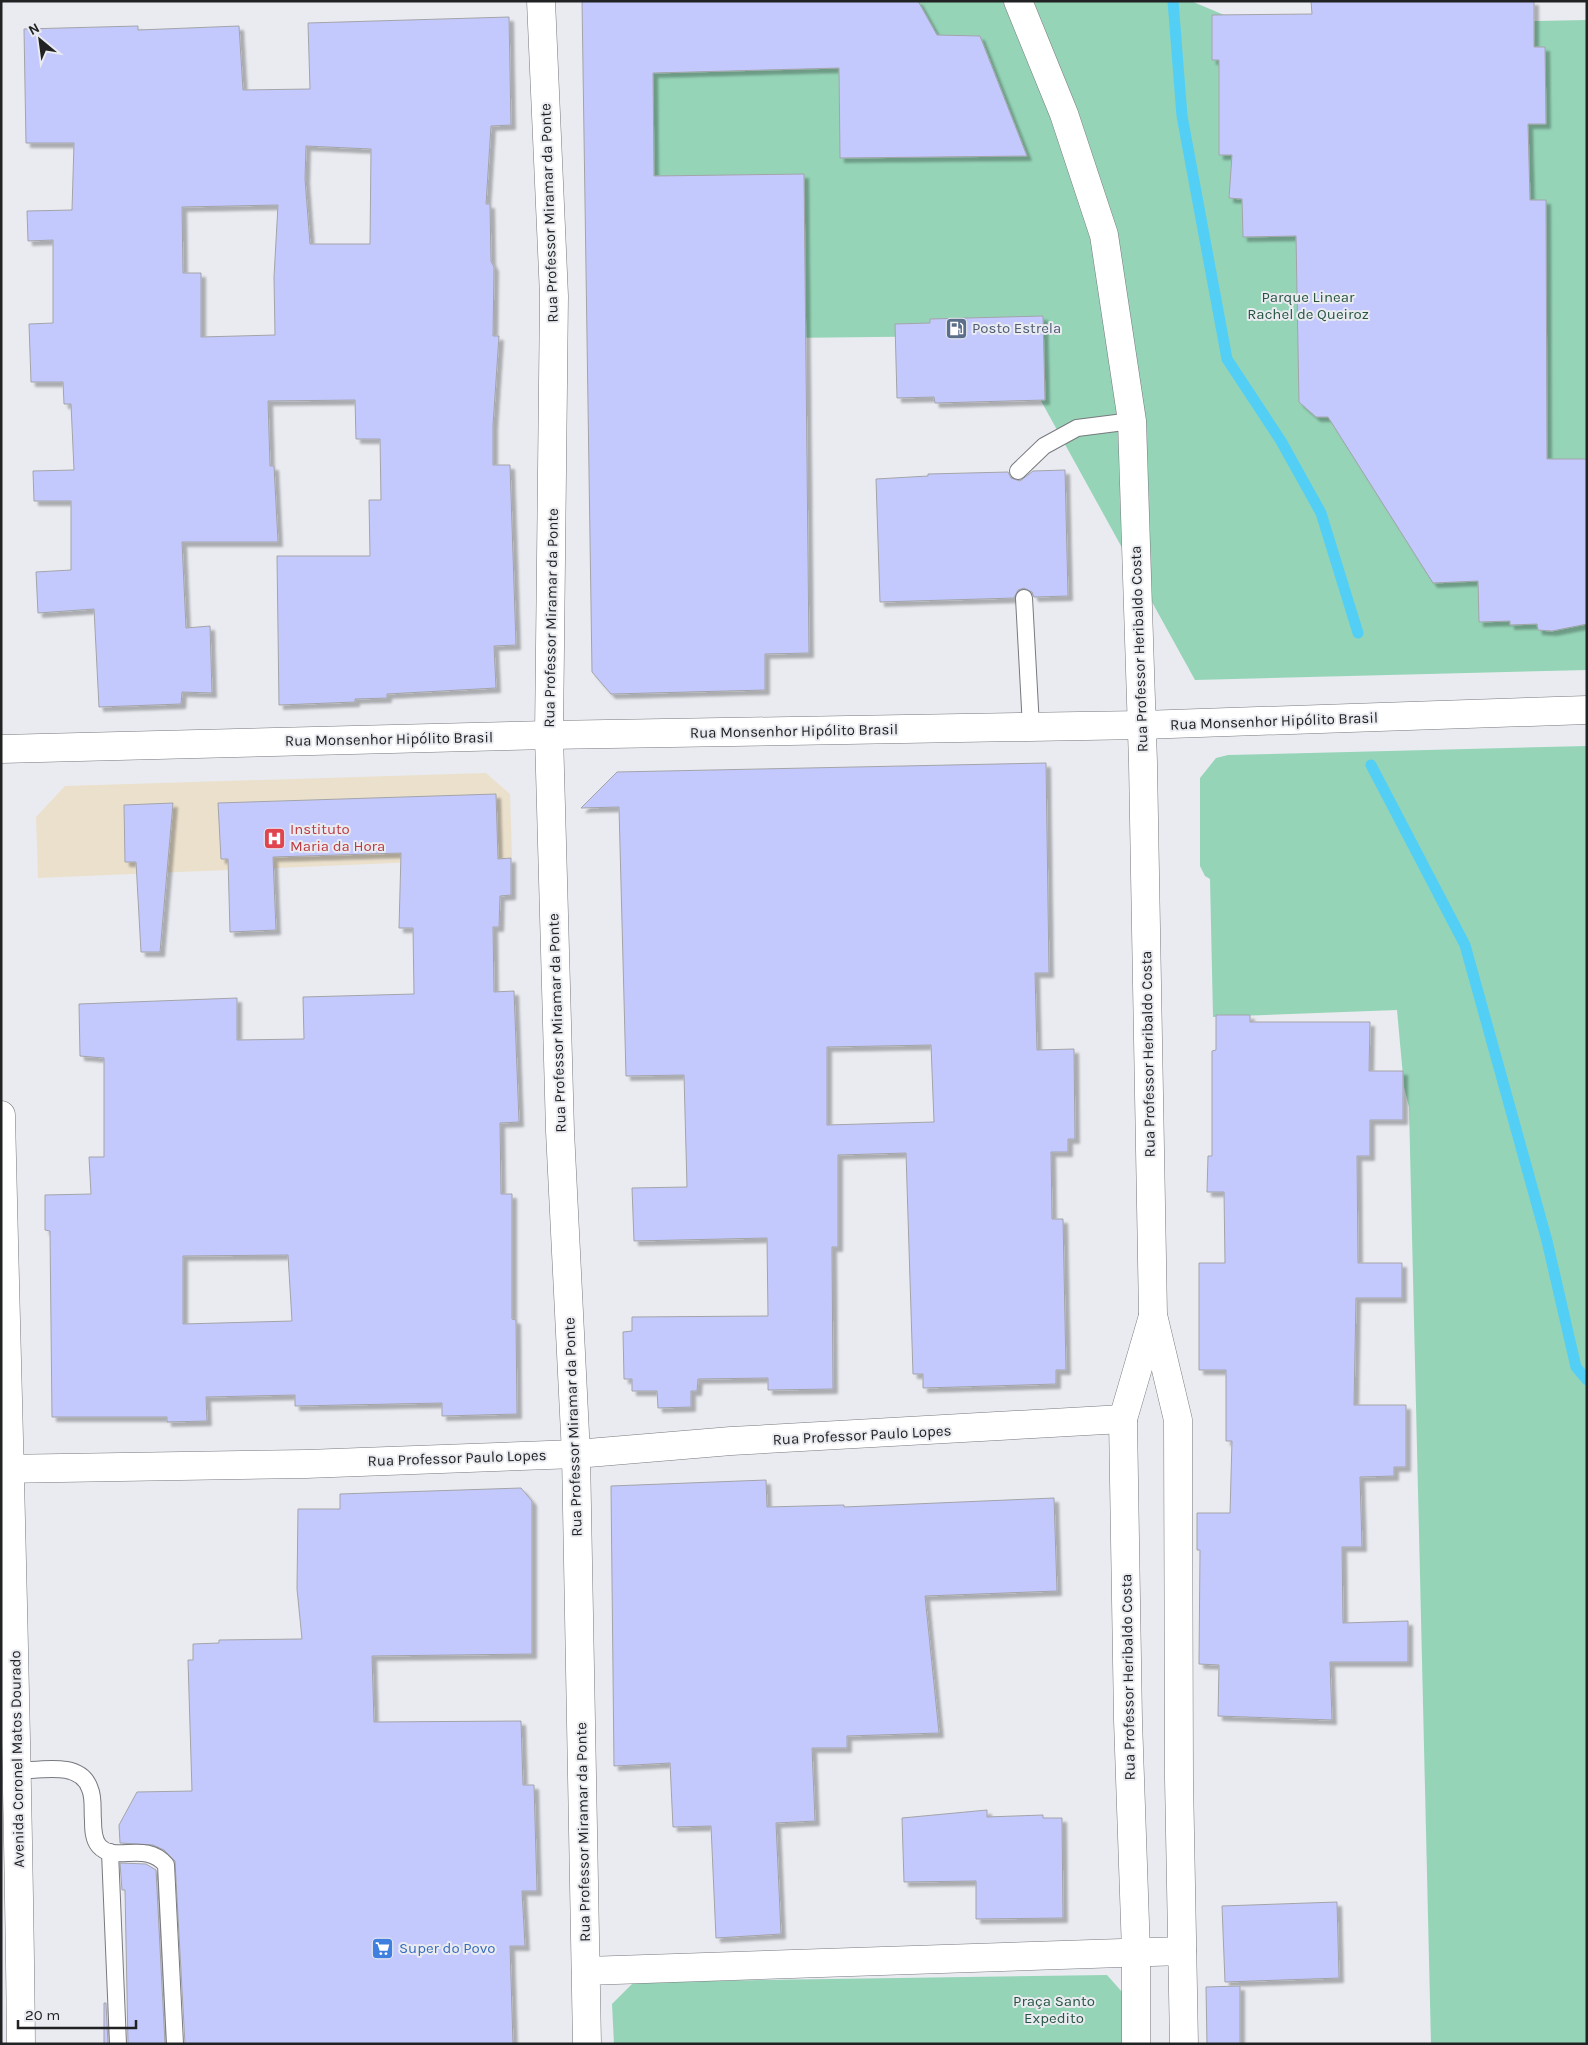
<svg xmlns="http://www.w3.org/2000/svg" width="1588" height="2045" font-family="Karla,sans-serif">
<style>
.medical{fill:#ebe0cc}
.green{fill:#95d4b7}
.lines{fill:none;stroke-linecap:round;stroke-linejoin:round}
.stream{stroke:#53cff6;stroke-width:11}
.building{fill:#c4c9fd;stroke:#a3a4a9;fill-rule:evenodd;filter:url(#shadow)}
.service-casing{stroke:#77797e;stroke-width:18}
.minor-casing{stroke:#77797e;stroke-width:29}
.secondary-casing{stroke:#77797e;stroke-width:29}
.primary-casing{stroke:#77797e;stroke-width:29}
.service{stroke:#fff;stroke-width:16}
.minor{stroke:#fff;stroke-width:28}
.secondary{stroke:#fff;stroke-width:28}
.primary{stroke:#fff;stroke-width:28}
.labels{text-anchor:middle;dominant-baseline:central;stroke-width:4;stroke-linejoin:round;paint-order:stroke}
.street-label{font-size:15px;fill:#212223;stroke:#e9ebf0}
.park-label{font-size:15px;fill:#275542;stroke:#e9ebf0}
.service-label{font-size:15px;fill:#4e5e75;stroke:#e9ebf0;text-anchor:start}
.health-label{font-size:15px;fill:#be3a42;stroke:#e9ebf0;text-anchor:start}
.shop-label{font-size:15px;fill:#366cbe;stroke:#e9ebf0;text-anchor:start}
</style>
<defs>
<filter id="shadow"><feDropShadow dx="4.5" dy="4.5" stdDeviation="1" flood-color="#0004"/></filter>
</defs>
<rect width="100%" height="100%" fill="#e9ebf0"/>
<!-- medical -->
<polygon class="medical" points="486,773 510,794 512,858 38,878 36,817 65,786"/>
<!-- green -->
<g class="green">
<polygon points="584,1 1191,1 1229,17 1279,26 1587,20 1587,670 1195,680 1024,370 965,336 622,340"/>
<polygon points="1587,746 1587,2044 1431,2044 1409,1107 1404,1087 1397,1010 1213,1017 1210,879 1205,876 1200,866 1200,778 1216,758 1228,755"/>
<polygon points="1107,1975 1123,1993 1123,2044 614,2044 612,2004 634,1982"/>
</g>
<g class="lines">
<!-- stream -->
<g class="stream">
<polyline points="1173,1 1182,116 1227,359 1281,441 1321,513 1358,633"/>
<polyline points="1371,765 1465,945 1547,1241 1576,1367 1587,1380"/>
</g>
</g>
<!-- building -->
<g class="building">
<polygon points="582,1 918,1 937,35 980,36 1027,156 840,158 839,68 653,73 654,176 804,174 809,653 765,654 765,690 611,694 592,672"/>
<polygon points="1311,1 1534,1 1534,47 1545,47 1546,124 1528,124 1530,200 1546,200 1547,459 1587,459 1587,624 1552,631 1538,630 1537,624 1510,625 1510,621 1479,622 1478,581 1433,583 1328,417 1316,417 1299,402 1296,236 1243,237 1242,199 1229,198 1232,155 1219,155 1219,60 1212,60 1212,15 1312,14"/>
<path d="M509,17L511,125L491,126L486,204H490L491,261L494,267L493,336H499L493,425V465H510L516,645L494,646L496,688L387,694V698L355,699V702L279,705L277,556H370L369,500H381L380,439H356L355,400L268,401L270,466H274L278,542H182L186,628L210,626L212,693L182,692L181,704L99,707L94,609L38,613L36,572L71,570V501H34L33,471L74,470L71,404H64L63,382H31L29,324L53,323V240L28,241L27,211L72,210L74,143H26L24,29L138,26V30L239,26L243,90L310,89L308,23ZM306,146L371,149L370,244H310L305,179ZM278,205L274,277L275,335L201,337V273H183L182,207Z"/>
<polygon points="1043,316 1045,400 935,403 934,397 897,398 895,324 930,323 930,319"/>
<polygon points="1065,470 1068,596 1034,597 1032,592 1024,588 1018,590 1014,598 880,602 876,479 928,476 928,474 1008,472 1011,478 1020,481 1033,471"/>
<path d="M1046,763L1049,973H1035L1037,1050L1074,1049L1075,1139H1068V1152H1051L1052,1219H1063L1066,1370H1056V1384L923,1388V1374H913L906,1153L838,1155V1247H832L833,1389L768,1390V1378L698,1379L697,1391H691V1407L658,1408L657,1391H632V1379H624L623,1332L632,1331V1317L768,1316L767,1238L634,1241L632,1188L687,1187L684,1075L626,1076L619,807L581,808L617,772ZM931,1045L934,1122L827,1125V1047Z"/>
<path d="M496,794L498,859L511,858V895L500,896L499,927H493L494,992L514,991L519,1122L500,1123L501,1194H512V1319L516,1320L517,1414L442,1416V1403L295,1406V1395L206,1397L207,1421L167,1422V1417H52L50,1231L45,1230V1195L91,1194L89,1157H104V1058L80,1056L79,1004L237,998V1040L304,1039L303,997L414,994L413,928H399L401,853L273,857L276,930L230,932L228,859H221L218,803ZM288,1255L292,1321L183,1324V1256Z"/>
<polygon points="173,803 160,952 141,952 136,862 125,862 124,805"/>
<polygon points="1216,1015 1250,1015 1250,1022 1370,1022 1369,1071 1403,1071 1403,1120 1370,1120 1370,1156 1357,1156 1358,1263 1402,1263 1402,1298 1356,1298 1354,1405 1406,1405 1406,1467 1394,1467 1394,1476 1360,1477 1362,1547 1342,1547 1343,1623 1408,1621 1408,1662 1330,1662 1332,1720 1218,1716 1219,1665 1199,1664 1200,1550 1197,1550 1197,1513 1230,1513 1232,1441 1226,1441 1226,1370 1199,1370 1199,1263 1225,1263 1224,1192 1207,1192 1208,1156 1212,1156 1212,1051 1216,1050"/>
<polygon points="766,1480 767,1507 844,1505 844,1507 1054,1498 1057,1591 925,1596 939,1733 847,1736 847,1748 812,1748 815,1821 776,1823 781,1934 716,1938 711,1826 673,1827 670,1763 614,1766 611,1486"/>
<polygon points="521,1488 532,1501 532,1654 372,1656 374,1722 521,1721 523,1785 534,1785 537,1891 522,1891 525,1946 510,1946 513,2044 185,2044 175,1861 164,1850 153,1845 120,1843 119,1825 137,1792 192,1791 188,1660 193,1660 193,1644 219,1643 219,1640 302,1639 297,1589 298,1509 340,1509 340,1494"/>
<polygon points="987,1810 987,1817 1043,1815 1043,1818 1062,1818 1063,1918 976,1919 976,1881 904,1882 902,1818"/>
<polygon points="120,1863 146,1864 156,1870 165,2044 128,2044 125,1890 122,1890"/>
<polygon points="1337,1902 1339,1978 1225,1982 1222,1906"/>
<polygon points="1240,1986 1240,2044 1207,2044 1206,1987"/>
<polygon points="104,2003 106,2003 108,2044 104,2044"/>
</g>
<g class="lines">
<defs>
<g id="service">
<polyline points="1018,471 1044,446 1077,428 1132,421"/>
<polyline points="1024,598 1031,727"/>
<path d="M19,1771C42,1770 81,1761 90,1789C94,1798 92,1811 93,1820C93,1828 93,1839 99,1846C115,1864 145,1840 166,1865L175,2044"/>
<polyline points="110,1852 118,2044"/>
</g>
<g id="minor">
<polyline points="541,1 554,296 549,735 560,1131 576,1454 587,2044"/>
<polyline points="1,1469 306,1464 576,1454 731,1441 1123,1419"/>
<polyline points="586,1971 1182,1951"/>
</g>
<polyline id="secondary" points="1,749 549,735 1142,725 1587,710"/>
<g id="primary">
<polyline points="1018,1 1064,114 1104,235 1132,421 1143,763 1153,1315 1178,1420 1179,1779 1184,2044"/>
<path d="M1,1115C8,1424 18,1734 21,2044"/>
<polyline points="1136,2044 1136,1952 1128,1720 1123,1419 1153,1316"/>
</g>
</defs>
<!-- service casing -->
<use href="#service" class="service-casing"/>
<!-- minor casing -->
<use href="#minor" class="minor-casing"/>
<!-- secondary casing -->
<use href="#secondary" class="secondary-casing"/>
<!-- primary casing -->
<use href="#primary" class="primary-casing"/>
<!-- service -->
<use href="#service" class="service"/>
<!-- minor -->
<use href="#minor" class="minor"/>
<!-- secondary -->
<use href="#secondary" class="secondary"/>
<!-- primary -->
<use href="#primary" class="primary"/>
</g>
<!-- icons -->
<defs>
<symbol id="fuel-square" viewBox="-11 -11 22 22"><rect x="-9" y="-9" width="18" height="18" rx="4" fill="#5c6f8a" stroke="#e9ebf0"/><path d="M-5.5-6h7V0h2V4h1.3V-2.5L3-4.5l.8-.8L6-3V5H2.5V1h-1V6h-7ZM-4.2-4.7v3.2H.2V-4.7Z" fill="#fff"/></symbol>
<symbol id="hospital-square" viewBox="-11 -11 22 22"><rect x="-9" y="-9" width="18" height="18" rx="4" fill="#e0444e" stroke="#e9ebf0"/><path d="M-5-5h3v3.5h4V-5h3V5h-3V1.5h-4V5h-3Z" fill="#fff"/></symbol>
<symbol id="supermarket-square" viewBox="-11 -11 22 22"><rect x="-9" y="-9" width="18" height="18" rx="4" fill="#3f7fe0" stroke="#e9ebf0"/><path d="M-6-5.5h2.5l.6 2H6L4.5 2H-2.5L-4.4-4H-6ZM-1.5 3.2a1.3 1.3 0 1 0 .1 0ZM3 3.2a1.3 1.3 0 1 0 .1 0Z" fill="#fff"/></symbol>
</defs>
<g fill-rule="evenodd">
<use href="#fuel-square" x="944" y="316" width="25" height="25"/>
<use href="#hospital-square" x="262" y="826" width="25" height="25"/>
<use href="#supermarket-square" x="370" y="1936" width="25" height="25"/>
</g>
<g class="labels">
<!-- street labels -->
<g class="street-label">
<text transform="translate(549 213) rotate(-92)">Rua Professor Miramar da Ponte</text>
<text transform="translate(551 618) rotate(-89)">Rua Professor Miramar da Ponte</text>
<text transform="translate(1139 649) rotate(-92)">Rua Professor Heribaldo Costa</text>
<text transform="translate(1274 721) rotate(-2)">Rua Monsenhor Hipólito Brasil</text>
<text transform="translate(794 731) rotate(-1)">Rua Monsenhor Hipólito Brasil</text>
<text transform="translate(389 739) rotate(-1)">Rua Monsenhor Hipólito Brasil</text>
<text transform="translate(557 1023) rotate(-92)">Rua Professor Miramar da Ponte</text>
<text transform="translate(1148 1054) rotate(-91)">Rua Professor Heribaldo Costa</text>
<text transform="translate(573 1427) rotate(-92)">Rua Professor Miramar da Ponte</text>
<text transform="translate(862 1435) rotate(-3)">Rua Professor Paulo Lopes</text>
<text transform="translate(457 1458) rotate(-2)">Rua Professor Paulo Lopes</text>
<text transform="translate(1128 1677) rotate(-91)">Rua Professor Heribaldo Costa</text>
<text transform="translate(17 1759) rotate(-91)">Avenida Coronel Matos Dourado</text>
<text transform="translate(583 1832) rotate(-91)">Rua Professor Miramar da Ponte</text>
</g>
<!-- park labels -->
<g class="park-label">
<text x="1308" y="297">Parque Linear<tspan x="1308" dy="17">Rachel de Queiroz</tspan></text>
<text x="1054" y="2001">Praça Santo<tspan x="1054" dy="17">Expedito</tspan></text>
</g>
<!-- service labels -->
<g class="service-label">
<text x="972" y="328">Posto Estrela</text>
</g>
<!-- health labels -->
<g class="health-label">
<text x="290" y="829">Instituto<tspan x="290" dy="17">Maria da Hora</tspan></text>
</g>
<!-- shop labels -->
<g class="shop-label">
<text x="399" y="1948">Super do Povo</text>
</g>
</g>
<!-- border -->
<rect width="1588" height="2045" fill="none" stroke="#212223" stroke-width="5"/>
<!-- north arrow -->
<g transform="translate(40 40) rotate(331)" stroke="#e9ebf0" stroke-width="4" paint-order="stroke">
<path d="M0-4L9 19L0 12L-9 19Z" fill="#212223"/>
<text y="-8" font-size="14" font-weight="bold" text-anchor="middle" fill="#212223">N</text>
</g>
<!-- scale -->
<path d="M18 2020v8h118v-8" fill="none" stroke="#212223" stroke-width="2.5"/>
<text x="25" y="2020" font-size="15" fill="#212223" stroke="#e9ebf0" stroke-width="4" paint-order="stroke">20 m</text>
</svg>
